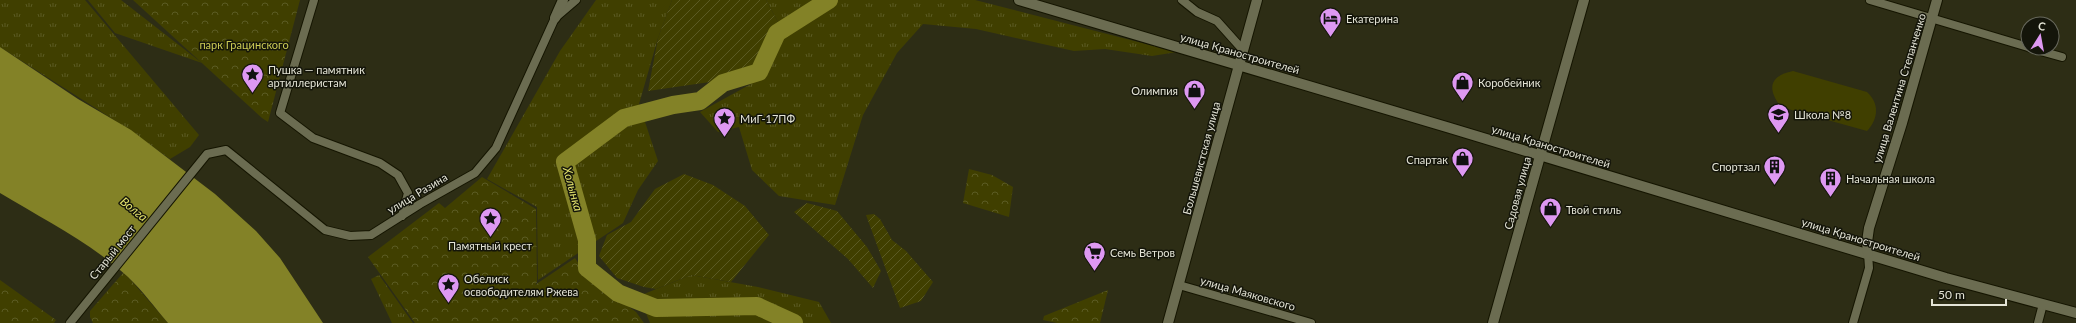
<svg xmlns="http://www.w3.org/2000/svg" width="2076" height="323" font-family="Lato,sans-serif">
<style>
.grass{fill:url(#grass-tufts)}
.park{fill:url(#park-crowns)}
.garden{fill:url(#garden-furrows)}
.pitch{fill:#403f00}
.water{fill:#838227}
.lines{fill:none;stroke-linecap:round;stroke-linejoin:round}
.river{stroke:#838227;stroke-width:18}
.street-casing{stroke:#151501;stroke-width:10}
.secondary-casing{stroke:#151501;stroke-width:12}
.street{stroke:#6b6c51;stroke-width:8}
.secondary{stroke:#6b6c51;stroke-width:10}
.labels{text-anchor:middle;dominant-baseline:central;stroke-width:3;stroke-linejoin:round;paint-order:stroke}
.poi-label{font-size:11px;fill:#e4e4d6;stroke:#14150a;text-anchor:start}
.park-label{font-size:11px;fill:#cdcc55;stroke:#14150a}
.street-label{font-size:11px;fill:#e4e4d6;stroke:#14150a}
.water-label{font-size:12px;font-style:italic;fill:#e4e36d;stroke:#14150a}
</style>
<defs>
<pattern id="grass-tufts" width="24" height="20" patternUnits="userSpaceOnUse"><rect width="24" height="20" fill="#403f00"/><path d="M3 7l-1-3M5 7V3M7 7l1-3M15 17l-1-3M17 17v-4M19 17l1-3" fill="none" stroke="#5b5b24"/></pattern>
<pattern id="park-crowns" width="20" height="18" patternUnits="userSpaceOnUse"><rect width="20" height="18" fill="#403f00"/><path d="M2 6a3 3 0 1 1 6 0M12 15a3 3 0 1 1 6 0" fill="none" stroke="#5b5b24"/></pattern>
<pattern id="garden-furrows" width="10" height="10" patternUnits="userSpaceOnUse"><rect width="10" height="10" fill="#403f00"/><path d="M-1 1l2-2M0 10L10 0M9 11l2-2" fill="none" stroke="#5b5b24"/></pattern>
</defs>
<rect width="100%" height="100%" fill="#2d2d15"/>
<!-- grass -->
<g class="grass">
<path d="M0,0H85L199,135L190,147L170,159C116,119 57,84 0,47Z"/>
<polygon points="88,0 121,0 202,63 115,33"/>
<polygon points="596,0 672,0 658,38 639,104 658,161 638,190 623,223 538,280 537,207 487,179 560,51"/>
<polygon points="766,0 975,0 1177,52 1152,56 1105,49 1074,51 976,29 923,24 897,53 863,115 835,205 779,196 752,170 739,127 718,132 700,112 751,84 776,51 778,22"/>
<polygon points="379,275 413,323 392,323 371,279"/>
<polygon points="691,275 758,287 819,302 831,323 650,323 639,296"/>
</g>
<!-- park -->
<g class="park">
<polygon points="133,0 300,0 268,122 262,118"/>
<polygon points="969,169 992,175 1013,187 1009,217 963,203"/>
<polygon points="482,177 536,209 537,282 535,285 575,258 587,276 636,312 644,323 415,323 368,257 439,203 445,208"/>
<polygon points="123,273 129,278 168,323 93,323 90,317 90,311"/>
<polygon points="0,280 56,320 54,323 0,323"/>
<polygon points="1108,290 1100,323 1057,323 1043,320 1044,316"/>
</g>
<!-- garden -->
<g class="garden">
<polygon points="672,0 766,0 778,22 776,30 756,67 710,82 648,91 658,38"/>
<polygon points="684,174 713,185 745,206 769,235 731,282 691,275 656,289 644,287 617,278 599,256 607,235 631,222 655,189"/>
<polygon points="807,203 837,211 867,247 881,271 873,288 848,259 794,212"/>
<polygon points="874,214 880,219 892,240 906,251 933,282 921,301 900,308 866,215"/>
</g>
<!-- pitch -->
<path class="pitch" d="M1793,71L1867,92C1880,104 1878,119 1867,131L1781,107C1767,89 1769,76 1793,71Z"/>
<!-- water -->
<path class="water" d="M0,47L78,99L131,130L215,194L256,231L280,258L323,323H168C155,308 143,291 128,277C91,243 43,219 0,193Z"/>
<g class="lines">
<!-- river -->
<polyline class="river" points="794,323 757,306 656,308 618,293 587,268 587,240 565,162 624,118 673,105 700,101 723,83 759,72 777,33 829,0"/>
<defs>
<g id="street">
<polyline points="314,0 280,113 313,138 380,163 398,175 408,193 402,216"/>
<polyline points="1182,0 1197,12 1217,21 1243,50"/>
<polyline points="1870,0 2028,47"/>
<polyline points="2030,48 2062,57"/>
<polyline points="1179,285 1311,323"/>
<polyline points="70,323 207,154 226,150 325,230 350,236 371,235 420,204 475,173 496,148 555,18 576,0"/>
<polyline points="1853,323 1869,268 1868,253"/>
<polyline points="2038,323 2043,304"/>
</g>
<g id="secondary">
<polyline points="1019,0 1450,128 1946,278 2076,313"/>
<polyline points="555,18 563,0"/>
<polyline points="1868,253 1867,242 1869,228 1902,123 1937,0"/>
<polyline points="1168,323 1257,0"/>
<polyline points="1493,323 1584,0"/>
</g>
</defs>
<!-- street casing -->
<use href="#street" class="street-casing"/>
<!-- secondary casing -->
<use href="#secondary" class="secondary-casing"/>
<!-- street -->
<use href="#street" class="street"/>
<!-- secondary -->
<use href="#secondary" class="secondary"/>
</g>
<!-- icons -->
<defs>
<symbol id="hotel-pin" viewBox="-11 -11 22 30"><path d="M0 17L-7.5 6A9.5 9.5 0 1 1 7.5 6Z" fill="#de98f2" stroke="#14150a"/><path d="M-6-4.5h1.5V1H6V5H4.5V3h-9V5H-6ZM-4 0a1.8 1.8 0 1 1 3.6 0ZM.5 0V-2.5h3Q6-2.5 6 0Z" fill="#111"/></symbol>
<symbol id="sight-pin" viewBox="-11 -11 22 30"><path d="M0 17L-7.5 6A9.5 9.5 0 1 1 7.5 6Z" fill="#de98f2" stroke="#14150a"/><path d="M0-6L1.8-2.2L6-1.7L2.9 1.2L3.7 5.4L0 3.3L-3.7 5.4L-2.9 1.2L-6-1.7L-1.8-2.2Z" fill="#111"/></symbol>
<symbol id="shop-pin" viewBox="-11 -11 22 30"><path d="M0 17L-7.5 6A9.5 9.5 0 1 1 7.5 6Z" fill="#de98f2" stroke="#14150a"/><path d="M-5-2.5h2.3a2.7 3.5 0 0 1 5.4 0H5L5.5 6h-11ZM-1.5-2.5h3a1.5 2.3 0 0 0-3 0Z" fill="#111"/></symbol>
<symbol id="school-pin" viewBox="-11 -11 22 30"><path d="M0 17L-7.5 6A9.5 9.5 0 1 1 7.5 6Z" fill="#de98f2" stroke="#14150a"/><path d="M0-5L7-2L0 1L-7-2ZM-4 1L0 2.5L4 1V4Q0 6-4 4Z" fill="#111"/></symbol>
<symbol id="building-pin" viewBox="-11 -11 22 30"><path d="M0 17L-7.5 6A9.5 9.5 0 1 1 7.5 6Z" fill="#de98f2" stroke="#14150a"/><path d="M-4-6H4V6H1V3H-1V6H-4ZM-2.5-4.3h1.7v1.8h-1.7ZM.8-4.3h1.7v1.8H.8ZM-2.5-1h1.7V.8h-1.7ZM.8-1h1.7V.8H.8Z" fill="#111"/></symbol>
<symbol id="supermarket-pin" viewBox="-11 -11 22 30"><path d="M0 17L-7.5 6A9.5 9.5 0 1 1 7.5 6Z" fill="#de98f2" stroke="#14150a"/><path d="M-6-5.5h2.5l.6 2H6L4.5 2H-2.5L-4.4-4H-6ZM-1.5 3.2a1.3 1.3 0 1 0 .1 0ZM3 3.2a1.3 1.3 0 1 0 .1 0Z" fill="#111"/></symbol>
</defs>
<g fill-rule="evenodd">
<use href="#hotel-pin" x="1318" y="6" width="25" height="34"/>
<use href="#sight-pin" x="240" y="62" width="25" height="34"/>
<use href="#shop-pin" x="1450" y="70" width="25" height="34"/>
<use href="#shop-pin" x="1182" y="78" width="25" height="34"/>
<use href="#school-pin" x="1766" y="102" width="25" height="34"/>
<use href="#sight-pin" x="712" y="106" width="25" height="34"/>
<use href="#shop-pin" x="1450" y="146" width="25" height="34"/>
<use href="#building-pin" x="1762" y="154" width="25" height="34"/>
<use href="#building-pin" x="1818" y="166" width="25" height="34"/>
<use href="#shop-pin" x="1538" y="196" width="25" height="34"/>
<use href="#sight-pin" x="478" y="206" width="25" height="34"/>
<use href="#supermarket-pin" x="1082" y="240" width="25" height="34"/>
<use href="#sight-pin" x="436" y="272" width="25" height="34"/>
</g>
<g class="labels">
<!-- poi labels -->
<g class="poi-label">
<text x="1346" y="18">Екатерина</text>
<text x="268" y="69">Пушка — памятник<tspan x="268" dy="13">артиллеристам</tspan></text>
<text x="1478" y="82">Коробейник</text>
<text x="1178" y="90" text-anchor="end">Олимпия</text>
<text x="1794" y="114">Школа №8</text>
<text x="740" y="118">МиГ-17ПФ</text>
<text x="1448" y="159" text-anchor="end">Спартак</text>
<text x="1760" y="166" text-anchor="end">Спортзал</text>
<text x="1846" y="178">Начальная школа</text>
<text x="1566" y="209">Твой стиль</text>
<text x="490" y="245" text-anchor="middle">Памятный крест</text>
<text x="1110" y="252">Семь Ветров</text>
<text x="464" y="278">Обелиск<tspan x="464" dy="13">освободителям Ржева</tspan></text>
</g>
<!-- park labels -->
<g class="park-label">
<text x="244" y="44">парк Грацинского</text>
</g>
<!-- street labels -->
<g class="street-label">
<text transform="translate(1240 53) rotate(16)">улица Краностроителей</text>
<text transform="translate(1899 88) rotate(-73)">улица Валентина Степанченко</text>
<text transform="translate(1551 146) rotate(17)">улица Краностроителей</text>
<text transform="translate(1201 158) rotate(-75)">Большевистская улица</text>
<text transform="translate(417 193) rotate(-31)">улица Разина</text>
<text transform="translate(1517 193) rotate(-75)">Садовая улица</text>
<text transform="translate(1861 239) rotate(17)">улица Краностроителей</text>
<text transform="translate(112 252) rotate(-51)">Старый мост</text>
<text transform="translate(1248 293) rotate(16)">улица Маяковского</text>
</g>
<!-- water labels -->
<g class="water-label">
<text transform="translate(573 189) rotate(75)">Холынка</text>
<text transform="translate(134 209) rotate(39)">Волга</text>
</g>
</g>
<!-- north arrow -->
<g transform="translate(2040 36) rotate(11)"><circle r="19" fill="#14150a" stroke="#67685c"/>
<path d="M0-3L7 15L0 10L-7 15Z" fill="#de98f2"/>
<text y="-6" font-size="11" font-weight="bold" text-anchor="middle" fill="#e4e4d6">С</text>
</g>
<!-- scale -->
<path d="M1932 299v6h74v-6" fill="none" stroke="#e4e4d6" stroke-width="2"/>
<text x="1938" y="299" font-size="12" fill="#e4e4d6" stroke="#14150a" stroke-width="3" paint-order="stroke">50 m</text>
</svg>
